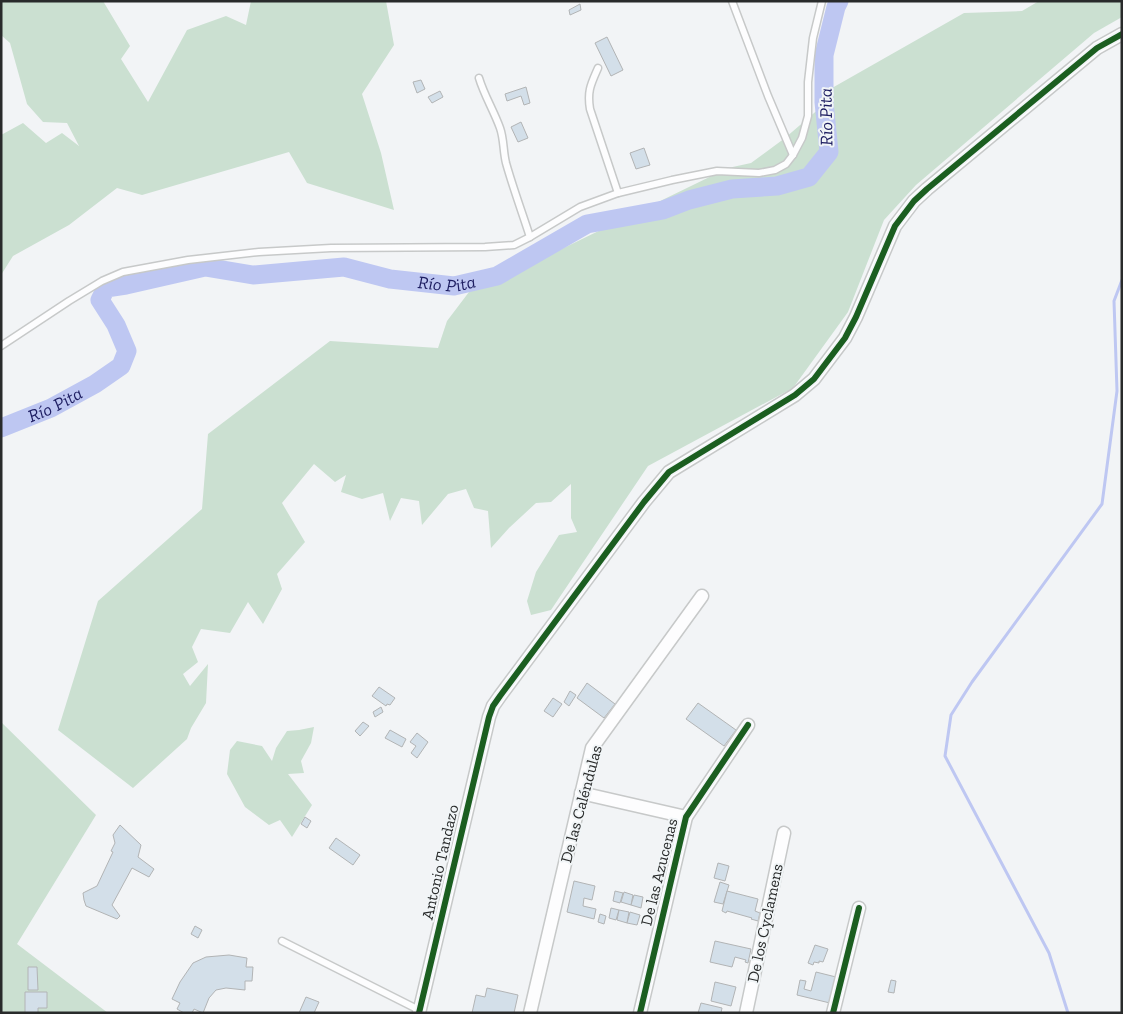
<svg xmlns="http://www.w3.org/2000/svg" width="1123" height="1014" font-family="'Zilla Slab',serif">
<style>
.green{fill:#cbe0d1}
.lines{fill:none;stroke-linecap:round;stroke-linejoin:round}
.stream{stroke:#bec7f2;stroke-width:3}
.river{stroke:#bec7f2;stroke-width:19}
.building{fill:#d3dfe9;stroke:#b2b4b5}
.service-casing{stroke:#c7c9c9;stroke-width:9}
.minor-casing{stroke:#c7c9c9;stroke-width:15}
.service{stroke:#fdfdfe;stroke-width:6}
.minor{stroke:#fdfdfe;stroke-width:12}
.cycleway-casing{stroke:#f1f5f7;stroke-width:9}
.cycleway{stroke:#1b5e20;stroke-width:6}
.labels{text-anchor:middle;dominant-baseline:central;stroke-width:4;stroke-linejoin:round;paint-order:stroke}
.street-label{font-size:16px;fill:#292b2b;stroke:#f1f5f7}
.water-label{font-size:18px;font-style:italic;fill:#1d1d61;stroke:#f1f5f7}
</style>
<rect width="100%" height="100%" fill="#f2f4f6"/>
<!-- green -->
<g class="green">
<polygon points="1,1 103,1 130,46 121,59 148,102 187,30 226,16 246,25 251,1 386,1 394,45 362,94 381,153 394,210 307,183 289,152 142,195 117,188 69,225 13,256 1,275 1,135 23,123 46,143 62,133 79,146 67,123 43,122 27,104 10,43 1,35"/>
<polygon points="1039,1 1122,1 1122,17 1094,33 916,185 884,220 848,312 793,388 648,466 551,610 531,615 527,601 536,572 559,535 577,532 571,518 571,484 551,502 536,503 509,528 491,548 488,511 474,508 466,489 448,494 422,525 419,501 401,498 390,521 383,493 362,499 341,492 346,475 335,482 314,464 282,503 305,542 277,574 282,589 263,624 248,602 230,633 201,629 192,647 198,662 183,674 190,686 208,664 206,703 191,728 187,739 133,788 58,730 98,601 202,509 208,434 330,341 438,348 447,321 469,292 502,278 728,168 751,163 785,138 821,107 832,88 964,13 1022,11"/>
<polygon points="1,722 96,815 17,944 108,1013 1,1013"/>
<polygon points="314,727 311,743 301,761 304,773 288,774 312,805 292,837 280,820 269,825 245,807 227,774 230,750 237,741 262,746 272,761 276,748 287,731 299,730"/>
</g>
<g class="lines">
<!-- stream -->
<polyline class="stream" points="1068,1013 1049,953 945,756 951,715 972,682 1102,504 1117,391 1114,301 1122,280"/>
<!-- river -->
<path class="river" id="s1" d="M1,428L51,408L95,384L121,366L127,351L116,325L100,300L106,288L126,285L205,267L253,275L344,267L390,279L454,286L497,276L587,224L663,210L689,200L732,189L777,186L809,177L829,152L824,102V55L836,7L839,1"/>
</g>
<!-- building -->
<g class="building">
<polygon points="580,4 581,10 570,15 569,10"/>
<polygon points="607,37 623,70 611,76 595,43"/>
<polygon points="421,80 425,89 417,93 413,82"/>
<polygon points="526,87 530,103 524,105 521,96 507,101 505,94"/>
<polygon points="440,91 443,97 432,103 428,97"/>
<polygon points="521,122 528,138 518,142 511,127"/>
<polygon points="644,148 650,165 636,169 630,153"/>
<polygon points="587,683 615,704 604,718 577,698"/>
<polygon points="379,687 395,698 390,705 387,704 386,706 372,696"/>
<polygon points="570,691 576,695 569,706 564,702"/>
<polygon points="553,698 562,704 553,717 544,711"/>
<polygon points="698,703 736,730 724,746 686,719"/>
<polygon points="381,707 383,712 375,717 373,712"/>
<polygon points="363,722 369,726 360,736 355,731"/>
<polygon points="390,730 406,739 402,747 385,738"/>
<polygon points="417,733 428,742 417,758 411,753 416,746 410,742"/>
<polygon points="305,817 311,821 307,828 301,824"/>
<polygon points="120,825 141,845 138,857 154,869 149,877 132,868 112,905 120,916 117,919 86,906 84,900 83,893 97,886 113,852 111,851 115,843 113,835"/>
<polygon points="336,838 360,855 353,865 329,848"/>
<polygon points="718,863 729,866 725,881 714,878"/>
<polygon points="574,881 595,886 592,900 584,898 583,906 596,909 594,919 567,912"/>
<polygon points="720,882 729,885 723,904 714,902"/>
<polygon points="615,891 623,893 620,903 613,901"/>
<polygon points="727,891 758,899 755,911 760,913 758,921 751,919 752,918 727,911 726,913 722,911"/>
<polygon points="624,892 633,895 631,905 621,902"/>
<polygon points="634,895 643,897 641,908 631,905"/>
<polygon points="611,908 619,910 616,920 609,918"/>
<polygon points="619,910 629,912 627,923 617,920"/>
<polygon points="630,912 640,915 637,925 627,923"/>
<polygon points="600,914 606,916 604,924 598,922"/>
<polygon points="195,926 202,930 198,938 191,934"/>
<polygon points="715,941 751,949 748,963 745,962 746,960 735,957 732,967 710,962"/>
<polygon points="815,945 828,949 823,962 819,961 819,963 814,962 813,965 808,963"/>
<polygon points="229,955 247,958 246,967 253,967 252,981 245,981 245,990 226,988 216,990 209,998 203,1013 194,1009 192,1013 184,1013 177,1009 180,1003 172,999 180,982 193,963 206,957"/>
<polygon points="28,967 37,967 38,990 28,990"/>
<polygon points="816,972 836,977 834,1004 797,995 800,980 806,981 804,989 811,991"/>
<polygon points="891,980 896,981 894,993 888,992"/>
<polygon points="715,982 736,987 731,1006 711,1001"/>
<polygon points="487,988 518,995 514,1013 472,1013 476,995 485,997"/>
<polygon points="25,992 47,992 47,1008 38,1008 38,1013 25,1013"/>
<polygon points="306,997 319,1002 314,1013 299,1013"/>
<polygon points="701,1003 722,1008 721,1013 698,1013"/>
</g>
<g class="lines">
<defs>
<g id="service">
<polyline points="732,1 768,96 793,155"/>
<path d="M598,68C591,84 587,91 590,109L618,193"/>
<path d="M479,78C484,95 494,111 500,128C504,139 503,151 506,163C513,188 522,212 530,237"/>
<polyline points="1,346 69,301 102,281 123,272 188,260 259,252 331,248 485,247 514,245 530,237 580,207 618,193 672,180 717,171 759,173 775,170 786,164 793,155 802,138 808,116 808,82 813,38 822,1"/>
<polyline points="282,941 419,1010"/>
</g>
<g id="minor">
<polyline points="581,793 686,817"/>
<polyline points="419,1013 489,717 493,706 500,696 644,502 669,472 795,395 814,379 845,338 856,317 895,226 914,201 927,189 1097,48 1122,34"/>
<polyline points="530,1013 592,748 702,596"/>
<polyline points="640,1013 686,817 748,725"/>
<polyline points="746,1013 784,833"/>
<polyline points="833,1013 859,908"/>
</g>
</defs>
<!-- service casing -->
<use href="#service" class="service-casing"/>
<!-- minor casing -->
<use href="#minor" class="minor-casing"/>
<!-- service -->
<use href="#service" class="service"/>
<!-- minor -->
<use href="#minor" class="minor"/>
<defs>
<g id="cycleway">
<polyline points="419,1013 489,717 493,706 500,696 644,502 669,472 795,395 814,379 845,338 856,317 895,226 914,201 927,189 1097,48 1122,34"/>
<polyline points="640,1013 686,817 748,725"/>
<polyline points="833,1013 859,908"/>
</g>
</defs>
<!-- cycleway casing -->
<use href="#cycleway" class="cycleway-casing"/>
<!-- cycleway -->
<use href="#cycleway" class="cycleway"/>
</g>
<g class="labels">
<!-- street labels -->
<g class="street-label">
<text transform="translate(581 804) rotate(-75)">De las Caléndulas</text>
<text transform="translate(440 862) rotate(-77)">Antonio Tandazo</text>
<text transform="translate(659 872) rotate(-76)">De las Azucenas</text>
<text transform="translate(765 923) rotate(-78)">De los Cyclamens</text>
</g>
<!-- water labels -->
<g class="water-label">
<text transform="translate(826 117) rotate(-91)">Río Pita</text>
<text stroke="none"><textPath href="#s1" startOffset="569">Río Pita</textPath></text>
<text stroke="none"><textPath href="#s1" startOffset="59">Río Pita</textPath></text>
</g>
</g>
<!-- border -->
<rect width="1123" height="1014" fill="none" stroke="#292b2b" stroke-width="5"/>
</svg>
